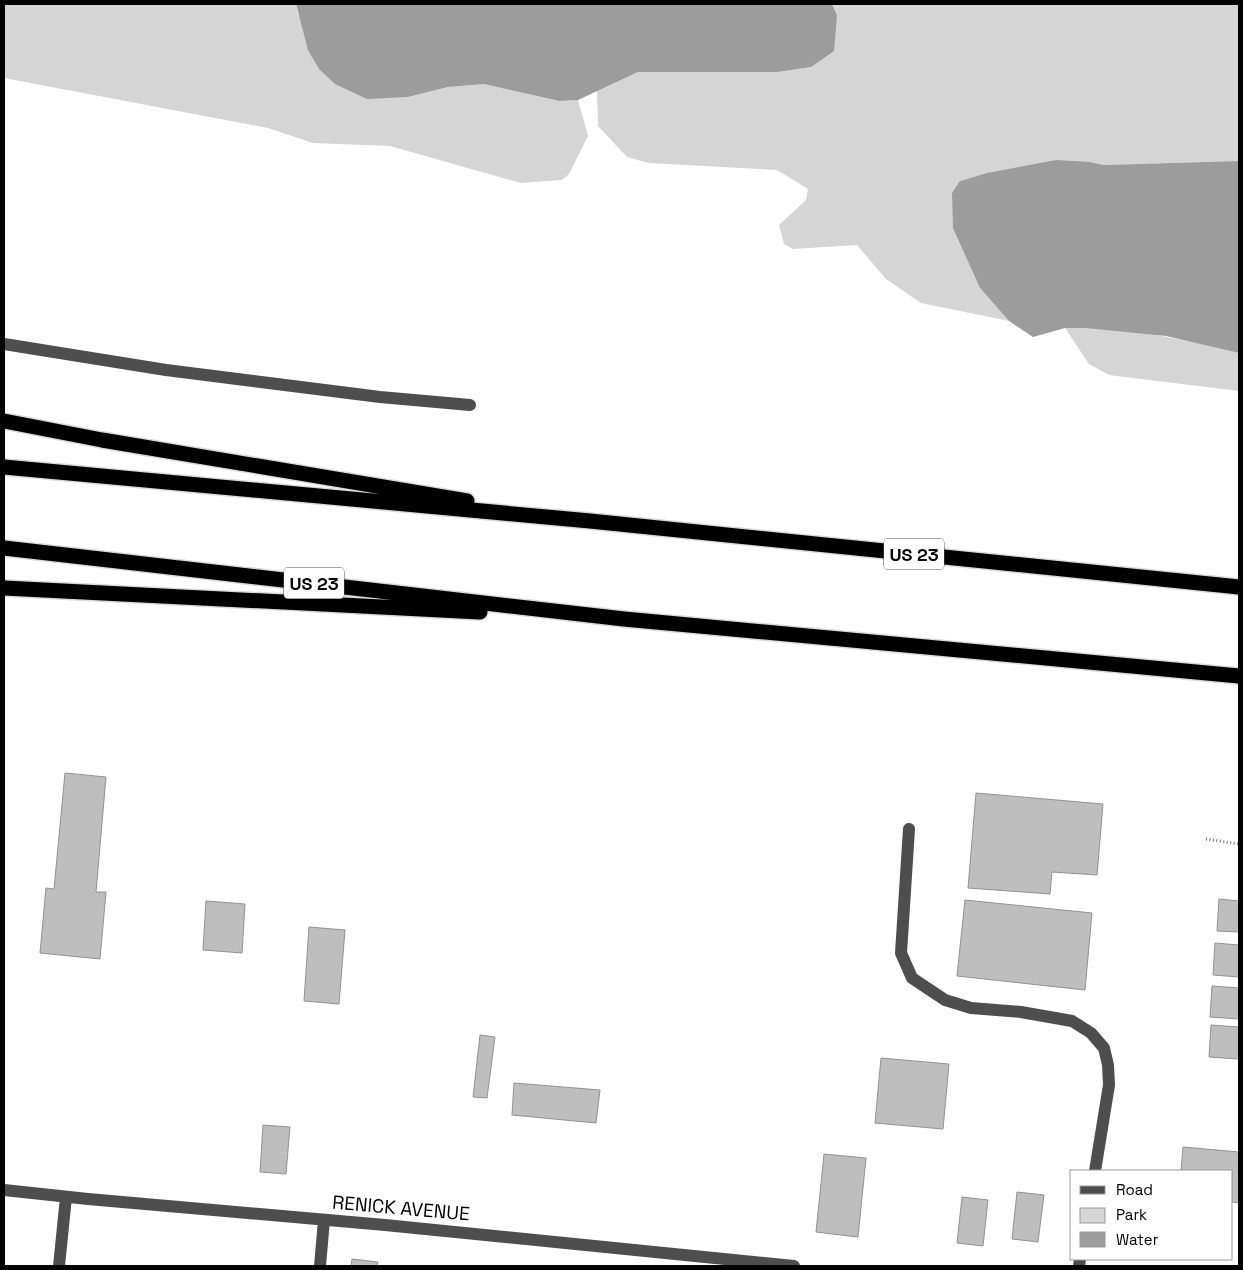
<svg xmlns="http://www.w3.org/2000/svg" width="1243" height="1270" font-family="'Space Grotesk',sans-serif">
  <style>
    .green { fill: #d5d5d5 }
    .water { fill: #9c9c9c }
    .building { fill: #bebebe; stroke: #929292 }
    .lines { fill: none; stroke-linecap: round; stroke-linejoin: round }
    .highway-casing { stroke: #dbdbdb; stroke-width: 18 }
    .path { stroke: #707070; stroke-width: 3; stroke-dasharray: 1 2.5; stroke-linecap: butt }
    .minor { stroke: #4e4e4e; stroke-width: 12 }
    .highway { stroke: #000; stroke-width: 15 }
    .labels { text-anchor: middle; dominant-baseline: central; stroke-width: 4; stroke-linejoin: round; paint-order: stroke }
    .shield { fill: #fff; stroke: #4c4c4c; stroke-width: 1 }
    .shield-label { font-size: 18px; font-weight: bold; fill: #000 }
    .street-label { font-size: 19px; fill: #000; stroke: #fff }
  </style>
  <rect width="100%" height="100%" fill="#fff"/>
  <path class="green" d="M4,4h292l2,11 110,82 40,-10 36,-3 74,17 20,-1 10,36 -19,38 -7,6 -41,3 -131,-37 -77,-3 -45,-15 -264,-50z
    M832,4h407v157l-135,4c-17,-3 -33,-2 -51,0 -32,2 -62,6 -93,16l20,107 29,33 -88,-18 -35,-24 -29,-34 -64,4 -9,-5 -5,-19 27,-25 2,-11 -31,-19 -128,-7 -22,-6 -29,-31 -1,-35 41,-19h140l33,-5 26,-52z
    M1065,328c59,-2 117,11 174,25v38l-130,-16 -20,-11z"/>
  <path class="water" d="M296,4h536l5,11 -3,36 -23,16 -33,5h-140l-60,28 -19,1 -75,-17 -36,3 -40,10 -41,2 -32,-15 -16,-15 -11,-19z
    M1056,160l33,2 15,3 135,-4v192l-73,-17 -80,-8h-21l-32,9 -24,-16 -29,-33 -27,-60 -1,-35 8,-12 27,-8z"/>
  <path class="building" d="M65,773l41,4 -10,115h10l-6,67 -60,-6 6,-65 8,1z
    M976,793l127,11 -6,71 -45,-3 -2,22 -82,-6z
    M1219,899l20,2v31l-22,-1z
    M965,900l127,13 -7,77 -128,-14z
    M206,901l39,3 -3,49 -39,-3z
    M309,927l36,3 -6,74 -35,-3z
    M1215,943l24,2v32l-26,-2z
    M1212,986l27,2v31l-29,-2z
    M1211,1025l28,2v32l-30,-2z
    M480,1035l15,2 -8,61 -14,-1z
    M881,1058l68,6 -6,65 -68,-6z
    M514,1083l86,7 -4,33 -84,-8z
    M263,1125l27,2 -4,47 -26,-2z
    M1183,1147l56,5v51l-7,-1v-31h-51z
    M824,1154l42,4 -8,79 -42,-5z
    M1017,1192l27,3 -6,47 -26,-3z
    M962,1197l26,3 -5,46 -26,-3z
    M352,1259l26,3 -1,4h-26z"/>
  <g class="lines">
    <g class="highway-casing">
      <path id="highway" d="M4,421l98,19 365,61
        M4,467l586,54 649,66
        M4,548l620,71 615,57
        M4,588l476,24"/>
    </g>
    <path class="path" d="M1206,839l33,5"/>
    <path class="minor" d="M4,344l162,26 214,27 90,8
      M909,829l-8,124 11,25 33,22 26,8 50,4 51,9 19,12 13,15 4,17 1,20 -14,86
      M4,1190l84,9 297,26 409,41
      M59,1266l7,-69
      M320,1266l4,-46
      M1079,1266l1,-7"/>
    <use href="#highway" class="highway"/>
  </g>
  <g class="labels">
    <g class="shield">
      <rect x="884" y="538.5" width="60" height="31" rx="4"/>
      <rect x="284" y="567.5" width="60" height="31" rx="4"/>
    </g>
    <g class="shield-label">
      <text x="914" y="554">US 23</text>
      <text x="314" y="583">US 23</text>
    </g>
    <g class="street-label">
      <text transform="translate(401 1208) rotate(5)">RENICK AVENUE</text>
    </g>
  </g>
  <rect width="1243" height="1270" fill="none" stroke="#000000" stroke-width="10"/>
  <rect x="1070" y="1170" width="162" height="90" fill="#ffffff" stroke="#999999"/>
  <rect x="1080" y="1186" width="25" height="8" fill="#4e4e4e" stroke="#999999"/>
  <text x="1116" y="1195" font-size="15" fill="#000000">Road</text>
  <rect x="1080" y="1208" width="25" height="15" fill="#d5d5d5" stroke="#999999"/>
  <text x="1116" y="1220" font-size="15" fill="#000000">Park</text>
  <rect x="1080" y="1232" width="25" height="15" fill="#9c9c9c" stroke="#999999"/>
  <text x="1116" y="1245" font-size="15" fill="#000000">Water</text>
</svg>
